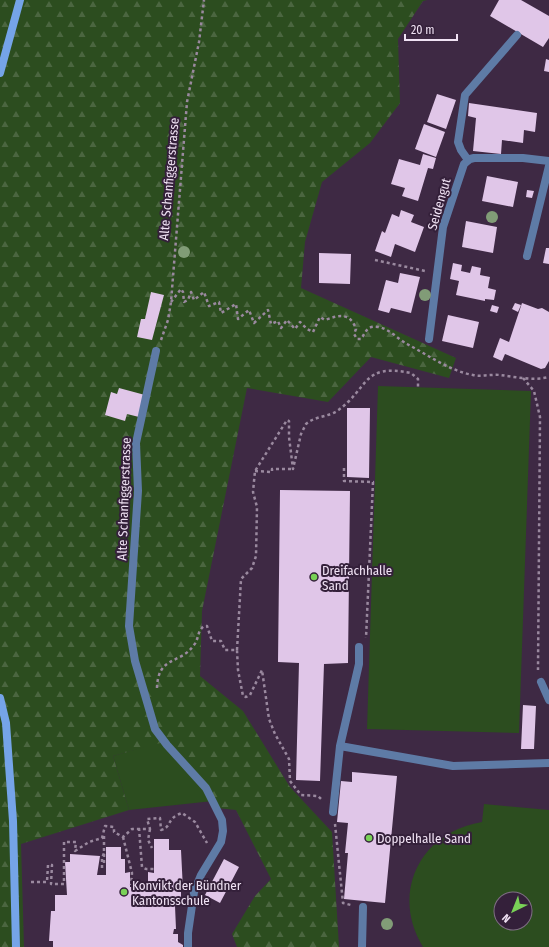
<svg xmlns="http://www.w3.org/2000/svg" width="549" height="947" font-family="'Fira Sans Condensed',sans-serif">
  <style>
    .green { fill: #2c4d1f; fill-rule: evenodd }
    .forest { fill: url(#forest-firs) }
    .building { fill: #e0c6e8 }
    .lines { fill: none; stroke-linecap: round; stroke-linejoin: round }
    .path { stroke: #9a899f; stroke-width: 2.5; stroke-dasharray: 3 3; stroke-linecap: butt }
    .service { stroke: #5e7ba6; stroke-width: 8 }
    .minor { stroke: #5e7ba6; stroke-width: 8 }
    .secondary { stroke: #75a4e8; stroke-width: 8 }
    .tree { fill: #819c77 }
    .poi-dot { fill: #79d157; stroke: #34203a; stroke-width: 1.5 }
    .labels { text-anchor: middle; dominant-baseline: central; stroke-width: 4; stroke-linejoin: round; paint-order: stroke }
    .street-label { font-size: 13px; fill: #f0e2f4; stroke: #34203a }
    .poi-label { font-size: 13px; fill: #f0e2f4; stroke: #34203a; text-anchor: start }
  </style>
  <defs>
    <pattern id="forest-firs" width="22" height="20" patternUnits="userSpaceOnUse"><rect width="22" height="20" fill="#2c4d1f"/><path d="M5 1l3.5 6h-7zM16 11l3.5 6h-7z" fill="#4b6640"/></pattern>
  </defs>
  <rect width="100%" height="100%" fill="#3e2944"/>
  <path class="green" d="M378,386l153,5 -12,342 -152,-4z
    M164,741l49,60 -84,9 -16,-54z
    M484,804l65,6v137h-126c-33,-54 -3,-115 59,-125zM501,899h24v24h-24z"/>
  <path class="forest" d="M0,0h427l-4,1 -25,38 2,64 -30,40 -48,39 -17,60 -4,46 155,70 -7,20 -78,-21 -43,45 -81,-14 -45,223 -2,65 43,35 47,76 42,45 7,115h-102l-5,-13 23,-38 16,-17 -35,-69 -19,-2 -53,-66 -51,14 16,54 -108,34 3,103h-24z"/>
  <path class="building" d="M499,0h22l28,16v22l-6,9 -53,-31z
    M546,59l3,1v12l-5,-1z
    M437,94l19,6 -10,29 -19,-7z
    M469,103l68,10 -2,19 -11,-2 -1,13 -21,-3 -1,14 -28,-3 3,-33 -8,-2z
    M424,124l21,8 -9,25 -21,-8z
    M423,154l13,4 -3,11 -5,-1 -10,33 -16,-5 3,-8 -14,-4 8,-25 21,6z
    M487,176l31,6 -5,25 -31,-6z
    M527,190l7,1 -2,7 -6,-1z
    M401,210l13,5 -3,7 13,5 -9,25 -20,-8 -4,13 -16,-6 7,-20 3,2 7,-19 7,3z
    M466,221l31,6 -4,26 -31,-6z
    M546,248h3v16l-6,-1z
    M319,253l32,1 -1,30 -31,-1z
    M453,263l9,2 -1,6 9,2 2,-7 9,2 -1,7 10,2 -2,11 8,2 -2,10 -9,-1v2l-29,-6 3,-14 -9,-2z
    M400,273l20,4 -9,36 -20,-5 -2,5 -11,-3 8,-30 12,3z
    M151,292l13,3 -12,45 -15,-3 4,-18h4z
    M515,303l6,2 -3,7 -6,-3z
    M522,303l16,6 4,-1 7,4v49l-4,7 -4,1 -36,-15 -3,7 -9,-4 7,-19 9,4z
    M492,305l7,2 -2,6 -7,-2z
    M448,315l31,7 -6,26 -31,-7z
    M119,388l26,7 -6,22 -12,-3 -2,7 -20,-6 6,-23 6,2z
    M347,408h23l-1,70 -22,-1z
    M280,490l70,1 -2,172 -24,1 -4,117 -24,-1 3,-117 -21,-1z
    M523,705l13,1 -2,43h-13z
    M352,772l45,4 -12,127 -41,-4 4,-46h-3l3,-30 -11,-1 4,-41 11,1z
    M154,839h15v11h12l2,40h-2v11h-3v5h-3l1,23h-2l-1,5h5v8l5,3v2h-130v-6h-4l2,-30h4v-16h12l-2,-33h5v-8l30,2 -3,19h9v-28h15v12h4v14l5,-1v15h18v-15l6,1z
    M224,859l15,8 -19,36 -15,-8z"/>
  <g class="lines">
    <path class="path" d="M375,260l50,11
      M171,302l10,-13 2,3 1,10 4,-2 3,-8 3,8 10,-8 5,14 10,-4 2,11 15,-9 2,15 11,-9 5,13 14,-13 3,14 7,-3 3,7 6,-8 8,9 5,-7 7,7 6,3 7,-15 5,3c14,-5 25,-8 31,9l-2,5 3,5h4c5,-7 6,-14 17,-12 10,1 20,12 29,17 21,11 43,27 66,31 9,2 18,-1 27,0 16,2 33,6 49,2
      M161,340l7,-20 3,-18 16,-200 12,-60 5,-42
      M523,378l11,13 6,26 -2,253
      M344,468v13l29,1 -7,156
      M255,471l17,1v-3h21
      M237,650l4,-71 11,-11 4,-12 1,-49 -4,-15 2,-21 32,-51 2,1v16l4,32 8,-35 5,-10c9,-8 22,-7 31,-13 33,-23 24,-48 74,-38l7,6v8
      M157,688c1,-33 23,-23 37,-43 5,-6 3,-14 10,-19h3l5,15h9l4,9h12l1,20 5,26 3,1 4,-2 12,-25 7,49 6,15 14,25 1,22 11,14 17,1 4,4
      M335,824l8,79 8,2
      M139,828l3,39 4,2h8
      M150,829l-2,11 4,8
      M104,836v29
      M123,837l9,36 -1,12
      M102,868v-10l2,-5
      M31,882h16l1,-17h4l-1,19h13v-42h12l-1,9 14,-9 13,-4 3,-12 9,1v5l9,5 9,-8h18l-3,-10 13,-1 1,12c8,-2 7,-7 12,-12 2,-2 6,-4 9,-5l13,9 12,21"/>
    <path class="service" d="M468,160l-7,-10 -3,-8 7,-47 52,-60
      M527,256l22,-90
      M156,351l-20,92 2,48 -9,135 6,35 20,68 12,16 39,43 16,32 1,11 -2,11 -20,33 -7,17 -6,41v14
      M541,682l8,18
      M340,746l19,-82v-17
      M333,812l7,-66 113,20 96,-3
      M362,947l1,-40"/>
    <path class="minor" d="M429,339l14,-112 21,-63 6,-5 4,-1h49l26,3"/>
    <path class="secondary" d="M0,73l20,-73
      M0,698l6,25 7,98 3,126"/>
  </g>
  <g class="tree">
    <circle cx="492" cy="217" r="6"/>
    <circle cx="184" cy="252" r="6"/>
    <circle cx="425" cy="295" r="6"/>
    <circle cx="387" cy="924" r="6"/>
  </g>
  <g class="poi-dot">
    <circle cx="314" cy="577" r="4"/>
    <circle cx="369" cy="838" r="4"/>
    <circle cx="124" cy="892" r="4"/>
  </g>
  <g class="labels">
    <g class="street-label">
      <text transform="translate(169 179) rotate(-85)">Alte Schanfiggerstrasse</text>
      <text transform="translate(439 204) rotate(-74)">Seidengut</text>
      <text transform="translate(124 499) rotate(-88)">Alte Schanfiggerstrasse</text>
    </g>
    <g class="poi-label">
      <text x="322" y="570">Dreifachhalle<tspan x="322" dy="15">Sand</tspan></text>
      <text x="377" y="838">Doppelhalle Sand</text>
      <text x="132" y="885">Konvikt der Bündner<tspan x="132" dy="15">Kantonsschule</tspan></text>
    </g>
  </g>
  <g transform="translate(513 911) rotate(223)"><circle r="19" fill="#34203a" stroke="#7f6e84"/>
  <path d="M0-3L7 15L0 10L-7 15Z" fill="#79d157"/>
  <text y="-6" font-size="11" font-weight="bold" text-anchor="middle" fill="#f0e2f4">N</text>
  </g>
  <path d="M405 34v6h52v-6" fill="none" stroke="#f0e2f4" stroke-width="2"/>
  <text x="411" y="34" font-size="12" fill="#f0e2f4" stroke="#34203a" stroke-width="3" paint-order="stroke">20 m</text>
</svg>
